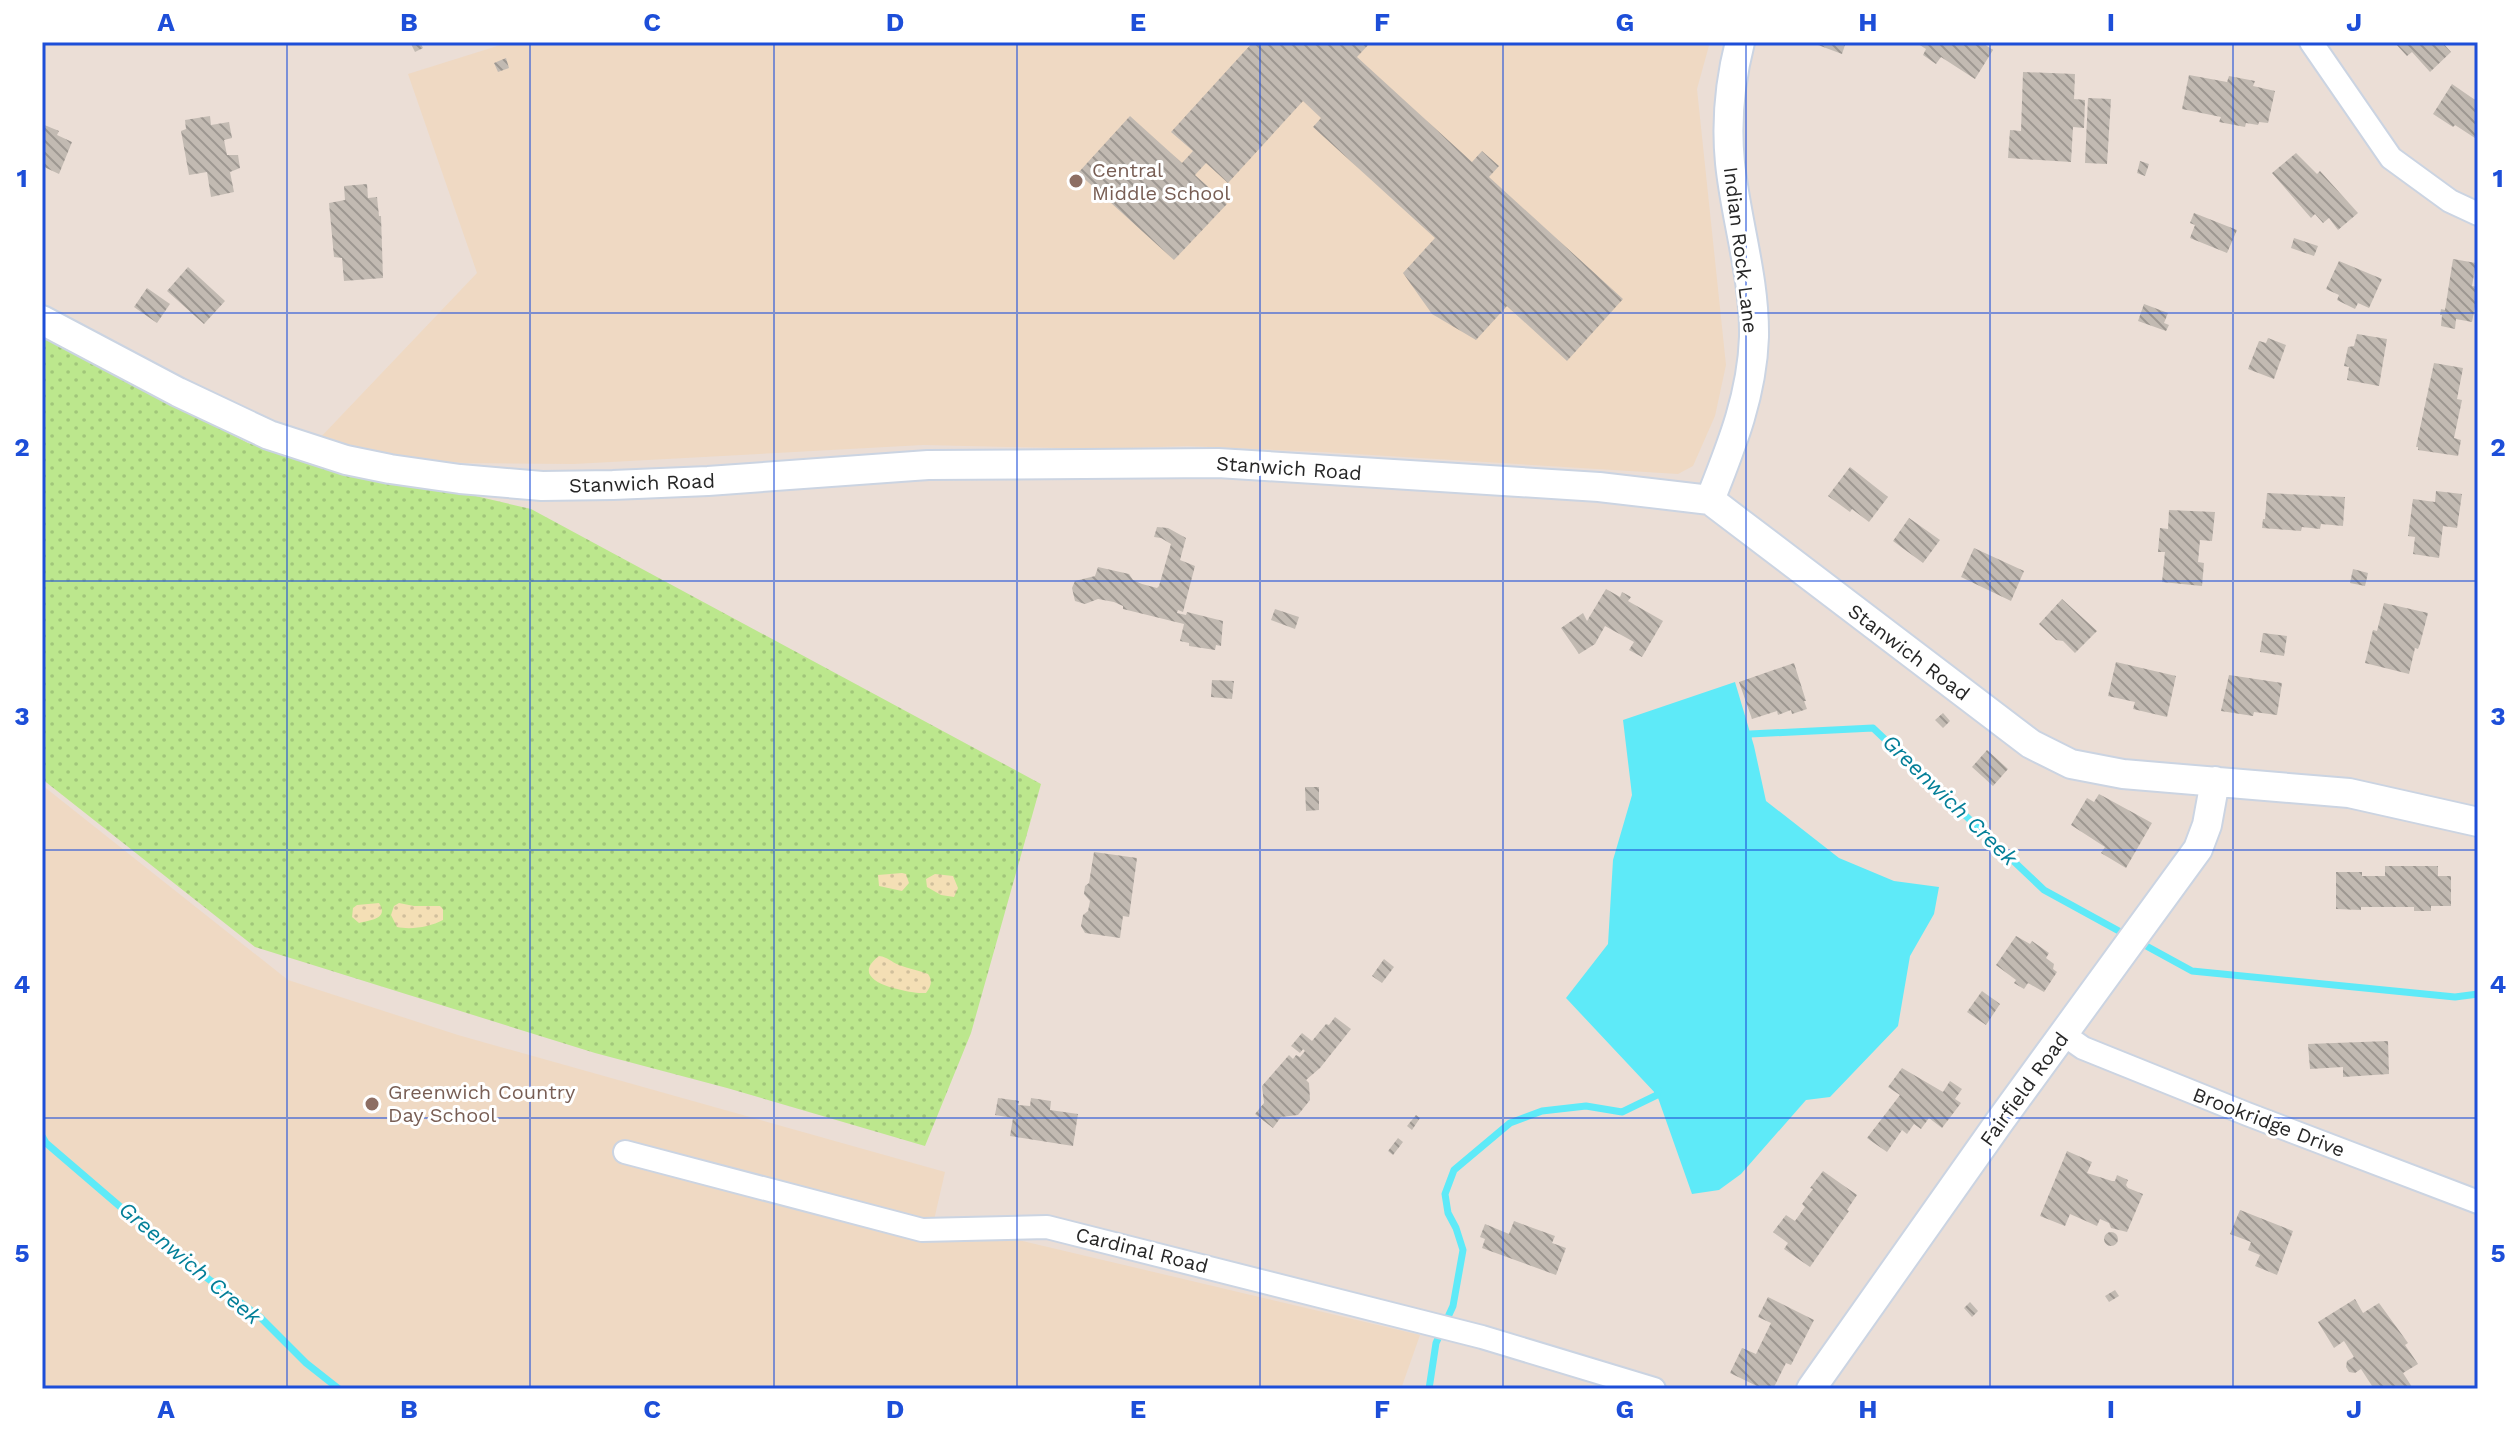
<svg xmlns="http://www.w3.org/2000/svg" width="2520" height="1431" font-family="'Work Sans',sans-serif">
  <style>
    .education { fill: #efd9c3 }
    .grass { fill: url(#grass-dots) }
    .sand { fill: url(#sand-dots) }
    .water { fill: #5eeaf8 }
    .lines { fill: none; stroke-linecap: round; stroke-linejoin: round }
    .stream { stroke: #5eeaf8; stroke-width: 7 }
    .building { fill: url(#building-back-hatch) }
    .minor-casing { stroke: #cbd4e2; stroke-width: 26 }
    .tertiary-casing { stroke: #cbd4e2; stroke-width: 32 }
    .minor { stroke: #fff; stroke-width: 22 }
    .tertiary { stroke: #fff; stroke-width: 28 }
    .grid { fill: none; stroke: #1d4ed8; stroke-width: 2; stroke-opacity: 0.55 }
    .education-dot { fill: #8d6e63; stroke: #fff; stroke-width: 3 }
    .labels { text-anchor: middle; dominant-baseline: central; stroke-width: 6; stroke-linejoin: round; paint-order: stroke }
    .education-label { font-size: 20px; fill: #785e54; stroke: #fff; text-anchor: start }
    .street-label { font-size: 20px; fill: #262626; stroke: #fff }
    .water-label { font-size: 22px; font-style: italic; fill: #037f98; stroke: #fff }
    .neatline { fill: none; stroke: #1d4ed8; stroke-width: 3 }
    .grid-label { font-size: 26px; text-anchor: middle; font-weight: bold; fill: #1d4ed8 }
  </style>
  <defs>
    <pattern id="grass-dots" width="8" height="8" patternUnits="userSpaceOnUse" patternTransform="scale(2)"><rect width="8" height="8" fill="#bce78d"/><path d="M2 2h.1M6 6h.1" fill="none" stroke="#a1c67a" stroke-width="1.8" stroke-linecap="round"/></pattern>
    <pattern id="sand-dots" width="8" height="8" patternUnits="userSpaceOnUse" patternTransform="scale(2)"><rect width="8" height="8" fill="#f4dfb5"/><path d="M2 2h.1M6 6h.1" fill="none" stroke="#d1bf9c" stroke-width="1.8" stroke-linecap="round"/></pattern>
    <pattern id="building-back-hatch" width="6" height="6" patternUnits="userSpaceOnUse" patternTransform="scale(2)"><rect width="6" height="6" fill="#c2bab2"/><path d="M-1 5l2 2M0 0l6 6M5-1l2 2" fill="none" stroke="#9d9791"/></pattern>
  </defs>
  <rect width="100%" height="100%" fill="#ebded6"/>
  <path class="education" d="M510,42h1200l-13,47 29,276 -11,51 -22,50 -15,8 -355,-22 -136,-6 -86,3 -178,-4 -349,19 -109,-1 -69,-5 -78,-18 159,-167 -69,-199z
    M42,785l246,195 170,55 487,137 -11,48 486,115 -19,54h-1359z"/>
  <path class="grass" d="M42,335l206,108 283,66 510,275 -70,249 -46,113 -198,-58 -132,-35 -340,-106 -213,-168z"/>
  <path class="sand" d="M902,873l4,1 3,9 -7,8 -23,-5 -1,-11z
    M935,874l18,2 5,12 -4,9 -13,-2 -14,-8 -1,-8z
    M379,903c10,16 -8,17 -20,20l-7,-6 1,-9 4,-3z
    M399,903l15,3h26l3,3v11c-13,7 -32,10 -46,7l-6,-12 3,-9z
    M879,956c9,1 12,6 20,9 10,4 19,5 29,9 5,7 3,12 -2,19h-7c-17,-2 -73,-12 -40,-37z"/>
  <path class="water" d="M1735,682l19,64 12,55 73,57 55,23 45,6 -5,27 -24,42 -12,70 -68,71 -24,3 -65,74 -22,16 -27,4 -35,-99 -91,-97 42,-54 5,-84 19,-65 -9,-75z"/>
  <g class="lines">
    <path class="stream" d="M1745,742l5,-8 123,-6 171,162 84,46
      M2139,942l53,29 263,26 23,-3
      M42,1136l4,7 134,115 80,59 46,46 33,26
      M1429,1389l7,-46 17,-37 10,-56 -7,-22 -8,-15 -3,-19 9,-24 56,-47 32,-12 44,-5 36,6 35,-17 1,-5"/>
  </g>
  <path class="building" d="M415,42h5l3,6 -8,4 -4,-8z
    M1253,42h118l-14,15 115,105 10,-11 17,15 -10,11 134,122 -56,62 -60,-55 -31,34 -44,-26 -29,-41 32,-35 -122,-111 8,-9 -18,-17 -75,82 -22,-20 -11,12 32,29 -53,56 -96,-87 52,-57 52,47 11,-12 -22,-19z
    M1810,42h36l-4,12z
    M1915,42h66l12,8 -18,29 -34,-22 -5,7 -13,-9 3,-6z
    M2394,42h48l9,10 -21,20 -18,-20 -5,4z
    M506,58l3,10 -11,4 -4,-9z
    M2023,72l52,2 -1,25 11,1 -1,28 -11,-1 -2,35 -63,-4 2,-28 11,1z
    M2189,75l38,7 2,-6 26,5 -2,5 22,5 -7,32 -9,-1 -1,3 -12,-2 -1,4 -26,-5 2,-5 -39,-8z
    M2452,84l26,18v38l-23,-15 -2,2 -20,-13z
    M2088,98l23,1 -4,65 -22,-1z
    M210,116l1,9 18,-3 3,16 -8,2 3,15h11l2,13 -10,4 4,20 -23,5 -4,-25 -18,3 -8,-44 5,-2 -1,-9z
    M42,124l17,7 -2,4 15,7 -13,32 -17,-8z
    M2296,153l21,21 3,-3 38,42 -20,17 -9,-12 -6,5 -8,-9 -4,4 -39,-45z
    M2140,161l9,3 -4,12 -8,-3z
    M367,184l1,14 9,-1 2,19h2l2,62 -39,3 -2,-23 -8,-1 -5,-54 16,-3 -1,-14z
    M2194,213l43,17 -10,23 -37,-15 5,-13 -5,-2z
    M2294,238l24,8 -4,10 -23,-8z
    M2453,259l23,4 -4,23 6,1v15l-2,-1 -4,21 -16,-3 -1,10 -14,-3 1,-11h-2l1,-6 4,1z
    M2339,261l43,18 -13,29 -11,-5 -3,6 -18,-9 2,-5 -13,-6z
    M188,267l37,34 -21,23 -37,-33z
    M147,288l23,16 -13,19 -23,-16z
    M2144,304l24,9 -4,10 5,2 -3,6 -28,-10z
    M2357,334l30,5 -8,47 -32,-6 2,-13 -5,-1 4,-19 6,-1z
    M2268,338l18,7 -12,34 -26,-10 11,-28 7,2z
    M2434,363l29,5 -6,31 5,1 -8,38 7,2 -3,16 -40,-6v-3h-2z
    M1850,467l38,30 -19,25 -17,-13 -2,3 -22,-16z
    M2436,491l26,3 -5,34 -14,-2 -4,32 -26,-4 2,-17 -7,-1 5,-37 22,3z
    M2267,493l78,4 -2,29 -22,-2 -1,5 -18,-2 -1,4 -39,-3 1,-9h2z
    M2169,510l46,2 -3,29 -12,-1 -2,22 6,1 -2,23 -40,-4 3,-30h-7l2,-24 8,1z
    M1909,518l31,22 -17,23 -30,-22z
    M1157,527l11,1 18,10 -6,22 15,6 -12,46 -5,-2 -1,3 9,2 1,-3 36,9 -2,25 -5,-1 -1,5 -26,-4v-3l-9,-2 4,-17 -61,-15v-3l-9,-4 -16,-3 -13,5 -10,-3 -3,-13 3,-7 20,-5 3,-9 31,7 4,6 9,4 15,4 2,-2 12,-42 -10,-6 -7,-1z
    M1974,548l50,23 -13,30 -50,-24z
    M2353,569l15,4 -3,13 -15,-3z
    M1606,589l14,8 2,-5 9,5 -3,4 35,20 -21,36 -13,-7 5,-8 -29,-16 -10,18 -16,10 -18,-26 22,-15 4,8z
    M2062,599l35,32 -22,22 -12,-12 -7,-1 -17,-16z
    M2384,603l44,10 -8,31 -2,5 -3,-1 -6,26 -44,-11 8,-33 4,1z
    M1275,609l24,8 -4,12 -24,-9z
    M2263,633l24,3 -3,20 -24,-4z
    M2116,662l60,14 -9,41 -34,-8 2,-7 -27,-6z
    M1794,663l12,38h-2l3,8 -15,5 -1,-4 -13,5 -1,-4 -25,8 -13,-37z
    M2229,675l53,8 -5,32 -23,-3 -1,4 -32,-5z
    M1212,680l22,1 -2,18 -21,-2z
    M1943,713l7,8 -7,7 -8,-8z
    M1987,750l21,19 -15,17 -21,-19z
    M1305,787h14v23l-13,1z
    M2099,794l53,29 -26,45 -25,-15 4,-6 -34,-22 16,-27 7,4z
    M1094,852l43,6 -8,59 -6,-1 -3,22 -35,-5 -4,-7 2,-11 5,-4 2,-10 -6,-7 1,-8 4,-3z
    M2385,866h53v10h13v30h-20v5h-17v-4h-53v3l-25,-1v-37h26v4h23z
    M2016,936l14,8 2,-3 17,12 -3,5 8,6 -1,5 4,3 -13,20 -16,-9 -4,6 -10,-6 2,-3 -20,-15z
    M1384,959l10,8 -12,16 -10,-7z
    M1982,991l18,13 -14,21 -19,-13z
    M1335,1017l16,12 -31,39 -14,12 3,3 1,17 -12,15 -17,2 -8,11 -18,-14 9,-11 -2,-17 27,-31 4,4 3,-4 4,2 5,-6 -2,-2 -3,4 -9,-7 11,-13 10,8 14,-17 3,1z
    M2388,1041l1,33 -46,3v-10l-33,2 -2,-25z
    M1902,1068l41,24 7,-11 12,8 -7,10 6,4 -19,25 -13,-10 -8,11 -7,-5 -7,10 -5,-4 -15,22 -20,-14 33,-43 -12,-8z
    M998,1098l21,3 -1,4 12,1 1,-8 20,3 -1,9 28,4 -5,32 -63,-10 3,-18 -18,-3z
    M1416,1115l4,3 -8,12 -5,-4z
    M1398,1138l5,4 -10,13 -5,-4z
    M2067,1151l25,11 -5,11 25,8h3l2,-6 11,5 -2,5 2,3 15,6 -16,38 -16,-4 -2,-5 -9,-4 -3,7 -27,-12 -5,12 -25,-10z
    M1823,1171l34,24 -10,15 2,1 -39,56 -26,-18 4,-6 -15,-11 13,-17 9,6 10,-14 -3,-3 11,-15 -3,-1z
    M2240,1210l53,21 -16,44 -22,-9 5,-11 -12,-5 3,-8 -21,-8z
    M1514,1221l41,15 -3,7 14,5 -10,27 -74,-27 3,-9 -5,-2 5,-13 24,10z
    M2104 1239a7 7 0 1 1 14 0a7 7 0 1 1-14 0Z
    M2115,1290l4,6 -10,6 -4,-6z
    M1768,1297l46,23 -23,45 -5,-2 -13,26h-10l-33,-16 12,-25 14,6 15,-31 -13,-6z
    M2355,1299l8,14 16,-10 29,40 -3,2 13,19 -15,9 9,14 -3,2h-35l-13,-20 -6,4 -6,-1 -3,-5 1,-6 7,-4 -10,-16 -10,7 -16,-26z
    M1970,1302l8,9 -6,6 -8,-9z"/>
  <g class="lines">
    <g class="minor-casing">
      <path id="minor" d="M2311,42l80,116 59,43 28,13
        M2063,1034l20,14 164,66 231,88
        M625,1152l297,78 125,-3 435,110 172,52"/>
    </g>
    <g class="tertiary-casing">
      <path id="tertiary" d="M42,320l136,72 91,43 77,25 44,9 70,10 82,7 71,-1 95,-4 220,-16 290,-2 381,24 111,13 321,244 40,20 52,10 226,19 129,29
        M1710,500c21,-53 42,-104 44,-163 1,-59 -18,-116 -24,-174 -4,-41 0,-82 10,-121
        M1811,1389l189,-268 198,-272 9,-24 8,-44"/>
    </g>
    <use href="#minor" class="minor"/>
    <use href="#tertiary" class="tertiary"/>
  </g>
  <path class="grid" d="M287,42v1347M530,42v1347M774,42v1347M1017,42v1347M1260,42v1347M1503,42v1347M1746,42v1347M1990,42v1347M2233,42v1347M42,313h2436M42,581h2436M42,850h2436M42,1118h2436"/>
  <g class="education-dot">
    <circle cx="1076" cy="181" r="8"/>
    <circle cx="372" cy="1104" r="8"/>
  </g>
  <g class="labels">
    <g class="education-label">
      <text x="1092" y="170">Central<tspan x="1092" dy="23">Middle School</tspan></text>
      <text x="388" y="1092">Greenwich Country<tspan x="388" dy="23">Day School</tspan></text>
    </g>
    <g class="street-label">
      <text transform="translate(1741 250) rotate(83)">Indian Rock Lane</text>
      <text transform="translate(1289 468) rotate(4)">Stanwich Road</text>
      <text transform="translate(642 483) rotate(-2)">Stanwich Road</text>
      <text transform="translate(1909 652) rotate(37)">Stanwich Road</text>
      <text transform="translate(2024 1089) rotate(-54)">Fairfield Road</text>
      <text transform="translate(2269 1122) rotate(21)">Brookridge Drive</text>
      <text transform="translate(1142 1250) rotate(14)">Cardinal Road</text>
    </g>
    <g class="water-label">
      <text transform="translate(1950 800) rotate(44)">Greenwich Creek</text>
      <text transform="translate(190 1263) rotate(40)">Greenwich Creek</text>
    </g>
  </g>
  <rect width="2520" height="1431" fill="none" stroke="#ffffff" stroke-width="88"/>
  <rect x="44" y="44" width="2432" height="1343" class="neatline"/>
  <g class="grid-label">
    <text x="166" y="31">A</text>
    <text x="409" y="31">B</text>
    <text x="652" y="31">C</text>
    <text x="895" y="31">D</text>
    <text x="1138" y="31">E</text>
    <text x="1382" y="31">F</text>
    <text x="1625" y="31">G</text>
    <text x="1868" y="31">H</text>
    <text x="2111" y="31">I</text>
    <text x="2354" y="31">J</text>
    <text x="22" y="187">1</text>
    <text x="2498" y="187">1</text>
    <text x="22" y="456">2</text>
    <text x="2498" y="456">2</text>
    <text x="22" y="725">3</text>
    <text x="2498" y="725">3</text>
    <text x="22" y="993">4</text>
    <text x="2498" y="993">4</text>
    <text x="22" y="1262">5</text>
    <text x="2498" y="1262">5</text>
    <text x="166" y="1418">A</text>
    <text x="409" y="1418">B</text>
    <text x="652" y="1418">C</text>
    <text x="895" y="1418">D</text>
    <text x="1138" y="1418">E</text>
    <text x="1382" y="1418">F</text>
    <text x="1625" y="1418">G</text>
    <text x="1868" y="1418">H</text>
    <text x="2111" y="1418">I</text>
    <text x="2354" y="1418">J</text>
  </g>
</svg>
